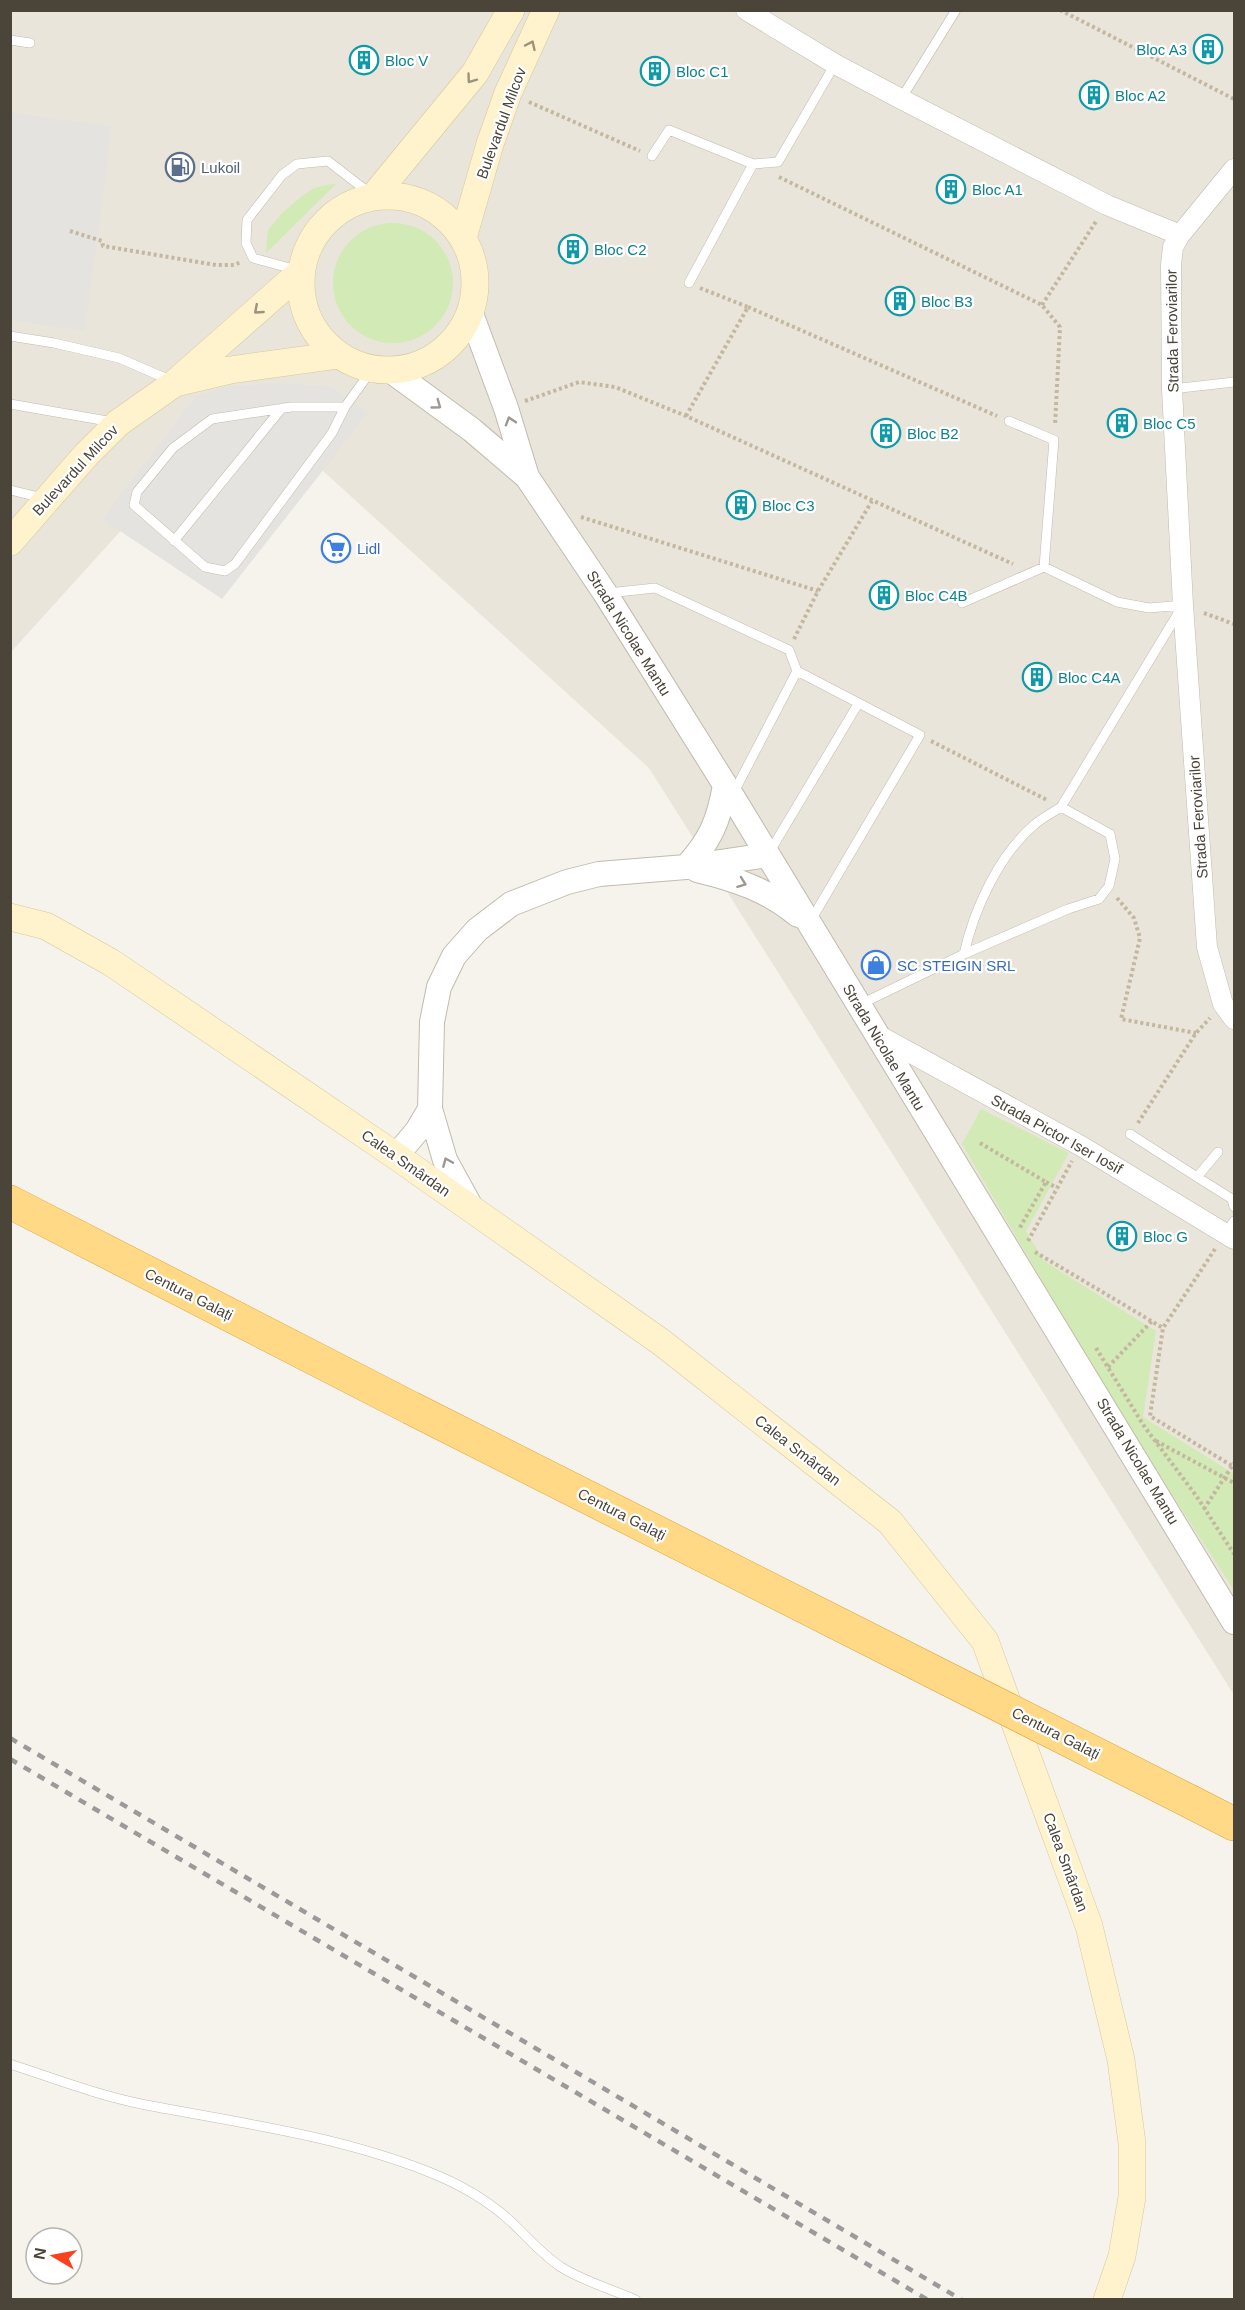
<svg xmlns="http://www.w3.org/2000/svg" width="1245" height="2310" font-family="Helvetica,sans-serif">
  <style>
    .residential { fill: #eae5da }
    .green { fill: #d2eab5 }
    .parking { fill: #e5e3e0 }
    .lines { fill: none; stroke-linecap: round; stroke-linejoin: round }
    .service-casing { stroke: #c2bbae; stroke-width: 10 }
    .minor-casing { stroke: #c2bbae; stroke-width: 21 }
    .tertiary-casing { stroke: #c2bbae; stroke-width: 26 }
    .secondary-casing { stroke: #d6c79b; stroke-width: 28 }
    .trunk-casing { stroke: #e0a43c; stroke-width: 34 }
    .path { stroke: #c4b79f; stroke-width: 4; stroke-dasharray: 3 3; stroke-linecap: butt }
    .service { stroke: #fff; stroke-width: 9 }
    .minor { stroke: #fff; stroke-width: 20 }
    .tertiary { stroke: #fff; stroke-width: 24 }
    .secondary { stroke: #fff3cd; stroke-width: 27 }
    .trunk { stroke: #ffd985; stroke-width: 33 }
    .rail { stroke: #9a9a9a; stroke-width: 4.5; stroke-dasharray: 8 8; stroke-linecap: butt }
    .trunk-bridge-casing { stroke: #e0a43c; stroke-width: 34; stroke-linecap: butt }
    .trunk-bridge { stroke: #ffd985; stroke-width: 33 }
    .oneway { stroke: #9c937c }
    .oneway2 { stroke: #9c9892 }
    .labels { text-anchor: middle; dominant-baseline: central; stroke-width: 4.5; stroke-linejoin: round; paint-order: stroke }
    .culture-label { font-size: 15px; fill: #0d838f; stroke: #fff; text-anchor: start }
    .street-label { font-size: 15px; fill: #4b4439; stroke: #fff }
    .service-label { font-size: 15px; fill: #4e5e75; stroke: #fff; text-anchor: start }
    .shop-label { font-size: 15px; fill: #366cbe; stroke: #fff; text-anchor: start }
  </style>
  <rect width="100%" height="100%" fill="#f6f3ec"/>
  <path class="residential" d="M11,11h1223v1684l-585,-927 -407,-371 -231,255z"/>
  <path class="green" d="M332,184h4l-70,69 2,-23 15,-18 19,-16 12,-8z
    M333 283a60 60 0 1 1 120 0a60 60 0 1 1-120 0Z
    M981,1109l88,44 -43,78 18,30 112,70 -13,86 91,57v116l-108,-166 -164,-280z"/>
  <path class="parking" d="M11,113l101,13 -27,205 -74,-11z
    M282,383l50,4 36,26 -146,186 -120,-80 93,-122 32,-11z"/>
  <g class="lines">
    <g class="service-casing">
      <path id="service" d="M10,40l20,3
        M901,99l55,-89
        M652,156l17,-26 84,34
        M297,270l-44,-12 -7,-15 1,-23 35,-45 15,-11 31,-3 44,34
        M689,283l64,-119 25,-2 57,-98
        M10,336l44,7 65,15 53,23
        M1172,389l62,-7
        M10,404l103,18
        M345,407h-54l-79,12 -39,29 -36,44 -3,13 71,62 20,4 10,-7 97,-131 13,-26 28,-39
        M1009,421l45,19 -10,127
        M10,490l33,8
        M174,541l108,-133
        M608,593l47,-5 134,62 8,21 123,64 -110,187
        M962,603l82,-36 73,35 32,6 34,-3
        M733,794l64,-123
        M769,853l89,-149
        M964,954c10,-45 35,-99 70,-129 8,-7 18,-12 27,-18l119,-197
        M861,1004l103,-50 104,-45 31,-10 10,-13 6,-27 -5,-25 -49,-27
        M1130,1134l67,43
        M1218,1152l-21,25 35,22 2,8
        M1226,1233l8,-12
        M10,2064c45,15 90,32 136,41 95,18 192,31 283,67 28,11 55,26 78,46 18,16 33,35 54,49 22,14 50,22 75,33"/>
    </g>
    <g class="minor-casing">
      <path id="minor" d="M746,10l89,54 66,35 206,106 73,30 -7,12 -2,18 1,124 11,216 24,342 16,57 11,15
        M1180,235l54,-66
        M876,1034l205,112 153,93"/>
    </g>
    <g class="tertiary-casing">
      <path id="tertiary" d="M470,311l36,97 21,69 78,116 127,203 502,826
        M390,370l82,60 55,47
        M686,867c24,-26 33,-46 39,-82
        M697,870c38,9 71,20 101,45
        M396,1156l21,-25 13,-22
        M472,1209l-27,-49 -15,-51 2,-87 7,-35 15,-31 23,-26 34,-26 56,-22 32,-8 87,-7 82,-12"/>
    </g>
    <g class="secondary-casing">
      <path id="secondary" d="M374,196l101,-123 36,-63
        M301 283a87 87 0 1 1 174 0a87 87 0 1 1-174 0Z
        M463,238l27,-94 18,-51 38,-83
        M179,382l51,-12 109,-15
        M10,542l76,-87 32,-32 57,-40 127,-112
        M10,917l36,9 66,37 284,193 265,186 229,180 95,119 104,285 32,134 11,83v54l-10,59 -15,44"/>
    </g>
    <g class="trunk-casing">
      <path id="trunk" d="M10,1202l401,206
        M1191,1802l43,22"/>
    </g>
    <path class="path" d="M1060,10l174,89
      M529,102l111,49
      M779,177l263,128 18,22 -5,98
      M70,231l32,10 1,5 113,19h18l7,-3
      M1042,305l55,-85
      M748,307l249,109
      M525,401l54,-19 36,5 71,29 327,148
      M686,416l62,-109 -48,-19
      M581,517l237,74
      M1204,613l30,11
      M794,639l24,-48 54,-90
      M931,741l116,59
      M1117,898l17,20 6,20 -19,81 75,14
      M1138,1123l58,-90 14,-15
      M980,1143l66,39 -27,47
      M1046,1182l11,6
      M1028,1241l44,-80
      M1215,1249l-52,79 -13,88 84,51
      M1035,1252l128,76
      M1096,1348l48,78 53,71 37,57
      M1108,1367l44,-46
      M1156,1441l78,42
      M1204,1509l30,-46"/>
    <use href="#service" class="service"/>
    <use href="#minor" class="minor"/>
    <use href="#tertiary" class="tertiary"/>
    <use href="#secondary" class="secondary"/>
    <use href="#trunk" class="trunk"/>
    <path class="rail" d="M10,1738l952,562
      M10,1759l918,541"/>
    <g class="trunk-bridge-casing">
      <path id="trunk-bridge" d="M411,1408l780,394"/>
    </g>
    <use href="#trunk-bridge" class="trunk-bridge"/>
  </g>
  <defs><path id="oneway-chevron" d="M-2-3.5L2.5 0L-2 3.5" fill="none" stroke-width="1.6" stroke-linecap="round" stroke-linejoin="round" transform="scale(1.5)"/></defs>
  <g class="oneway">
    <use href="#oneway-chevron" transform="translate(531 45) rotate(-65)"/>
    <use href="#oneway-chevron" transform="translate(471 79) rotate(126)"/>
    <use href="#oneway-chevron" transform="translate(258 310) rotate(139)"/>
  </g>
  <g class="oneway2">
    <use href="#oneway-chevron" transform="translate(437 405) rotate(36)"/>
    <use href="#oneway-chevron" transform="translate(510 421) rotate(-107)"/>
    <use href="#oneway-chevron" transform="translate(742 883) rotate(20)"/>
    <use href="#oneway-chevron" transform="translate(447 1162) rotate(-113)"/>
  </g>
  <defs>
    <g id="building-ring" transform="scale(1.5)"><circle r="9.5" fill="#fff" stroke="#0f9aa8" stroke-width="1.5"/><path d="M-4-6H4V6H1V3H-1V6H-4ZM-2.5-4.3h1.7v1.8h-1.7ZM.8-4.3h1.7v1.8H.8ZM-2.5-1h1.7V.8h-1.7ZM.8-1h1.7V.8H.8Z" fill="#0f9aa8"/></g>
    <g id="fuel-ring" transform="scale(1.5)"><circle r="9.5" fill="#fff" stroke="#5c6f8a" stroke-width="1.5"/><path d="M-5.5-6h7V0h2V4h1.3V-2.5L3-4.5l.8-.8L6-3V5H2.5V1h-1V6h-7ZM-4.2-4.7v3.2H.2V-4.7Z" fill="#5c6f8a"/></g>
    <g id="supermarket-ring" transform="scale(1.5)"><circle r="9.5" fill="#fff" stroke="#3f7fe0" stroke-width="1.5"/><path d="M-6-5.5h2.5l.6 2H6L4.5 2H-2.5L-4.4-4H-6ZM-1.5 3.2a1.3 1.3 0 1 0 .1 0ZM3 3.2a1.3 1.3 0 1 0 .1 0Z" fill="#3f7fe0"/></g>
    <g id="shop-ring" transform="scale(1.5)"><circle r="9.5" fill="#fff" stroke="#3f7fe0" stroke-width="1.5"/><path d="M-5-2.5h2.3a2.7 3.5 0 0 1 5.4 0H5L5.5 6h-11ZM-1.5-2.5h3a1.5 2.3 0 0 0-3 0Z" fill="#3f7fe0"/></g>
  </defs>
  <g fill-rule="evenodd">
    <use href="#building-ring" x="1208" y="49"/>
    <use href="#building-ring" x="364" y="60"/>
    <use href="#building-ring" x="655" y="71"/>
    <use href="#building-ring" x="1094" y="95"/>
    <use href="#fuel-ring" x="180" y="167"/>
    <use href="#building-ring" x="951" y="189"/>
    <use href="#building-ring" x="573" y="249"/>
    <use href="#building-ring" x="900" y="301"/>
    <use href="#building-ring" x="1122" y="423"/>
    <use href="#building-ring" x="886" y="433"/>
    <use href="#building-ring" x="741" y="505"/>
    <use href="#supermarket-ring" x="336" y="548"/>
    <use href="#building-ring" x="884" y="595"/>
    <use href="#building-ring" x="1037" y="677"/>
    <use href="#shop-ring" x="876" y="965"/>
    <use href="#building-ring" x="1122" y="1236"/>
  </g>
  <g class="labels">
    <g class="culture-label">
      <text x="1187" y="49" text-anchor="end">Bloc A3</text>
      <text x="385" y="60">Bloc V</text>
      <text x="676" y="71">Bloc C1</text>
      <text x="1115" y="95">Bloc A2</text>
      <text x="972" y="189">Bloc A1</text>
      <text x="594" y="249">Bloc C2</text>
      <text x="921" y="301">Bloc B3</text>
      <text x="1143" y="423">Bloc C5</text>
      <text x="907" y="433">Bloc B2</text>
      <text x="762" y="505">Bloc C3</text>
      <text x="905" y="595">Bloc C4B</text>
      <text x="1058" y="677">Bloc C4A</text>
      <text x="1143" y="1236">Bloc G</text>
    </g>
    <g class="street-label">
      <text transform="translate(501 123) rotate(-70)">Bulevardul Milcov</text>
      <text transform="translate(1172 331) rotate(-91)">Strada Feroviarilor</text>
      <text transform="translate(75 470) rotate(-47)">Bulevardul Milcov</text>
      <text transform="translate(629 633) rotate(58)">Strada Nicolae Mantu</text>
      <text transform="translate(1198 817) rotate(-94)">Strada Feroviarilor</text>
      <text transform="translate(884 1047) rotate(59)">Strada Nicolae Mantu</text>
      <text transform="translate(1057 1134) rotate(29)">Strada Pictor Iser Iosif</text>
      <text transform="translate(406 1163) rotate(35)">Calea Smârdan</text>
      <text transform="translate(189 1294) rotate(27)">Centura Galați</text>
      <text transform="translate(798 1450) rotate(38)">Calea Smârdan</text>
      <text transform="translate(1138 1461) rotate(59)">Strada Nicolae Mantu</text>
      <text transform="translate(622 1514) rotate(27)">Centura Galați</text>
      <text transform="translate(1056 1733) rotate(27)">Centura Galați</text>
      <text transform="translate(1066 1862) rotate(70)">Calea Smârdan</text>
    </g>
    <g class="service-label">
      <text x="201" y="167">Lukoil</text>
    </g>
    <g class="shop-label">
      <text x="357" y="548">Lidl</text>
      <text x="897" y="965">SC STEIGIN SRL</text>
    </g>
  </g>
  <rect width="1245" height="2310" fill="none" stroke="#4b4439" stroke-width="24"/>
  <g transform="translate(54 2256) rotate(280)"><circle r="28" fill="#ffffff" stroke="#b7b4b0" stroke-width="1.5"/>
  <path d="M0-4.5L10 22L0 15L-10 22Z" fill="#fc3f1d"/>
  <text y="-9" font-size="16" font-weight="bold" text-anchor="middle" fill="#4b4439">N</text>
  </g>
</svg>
